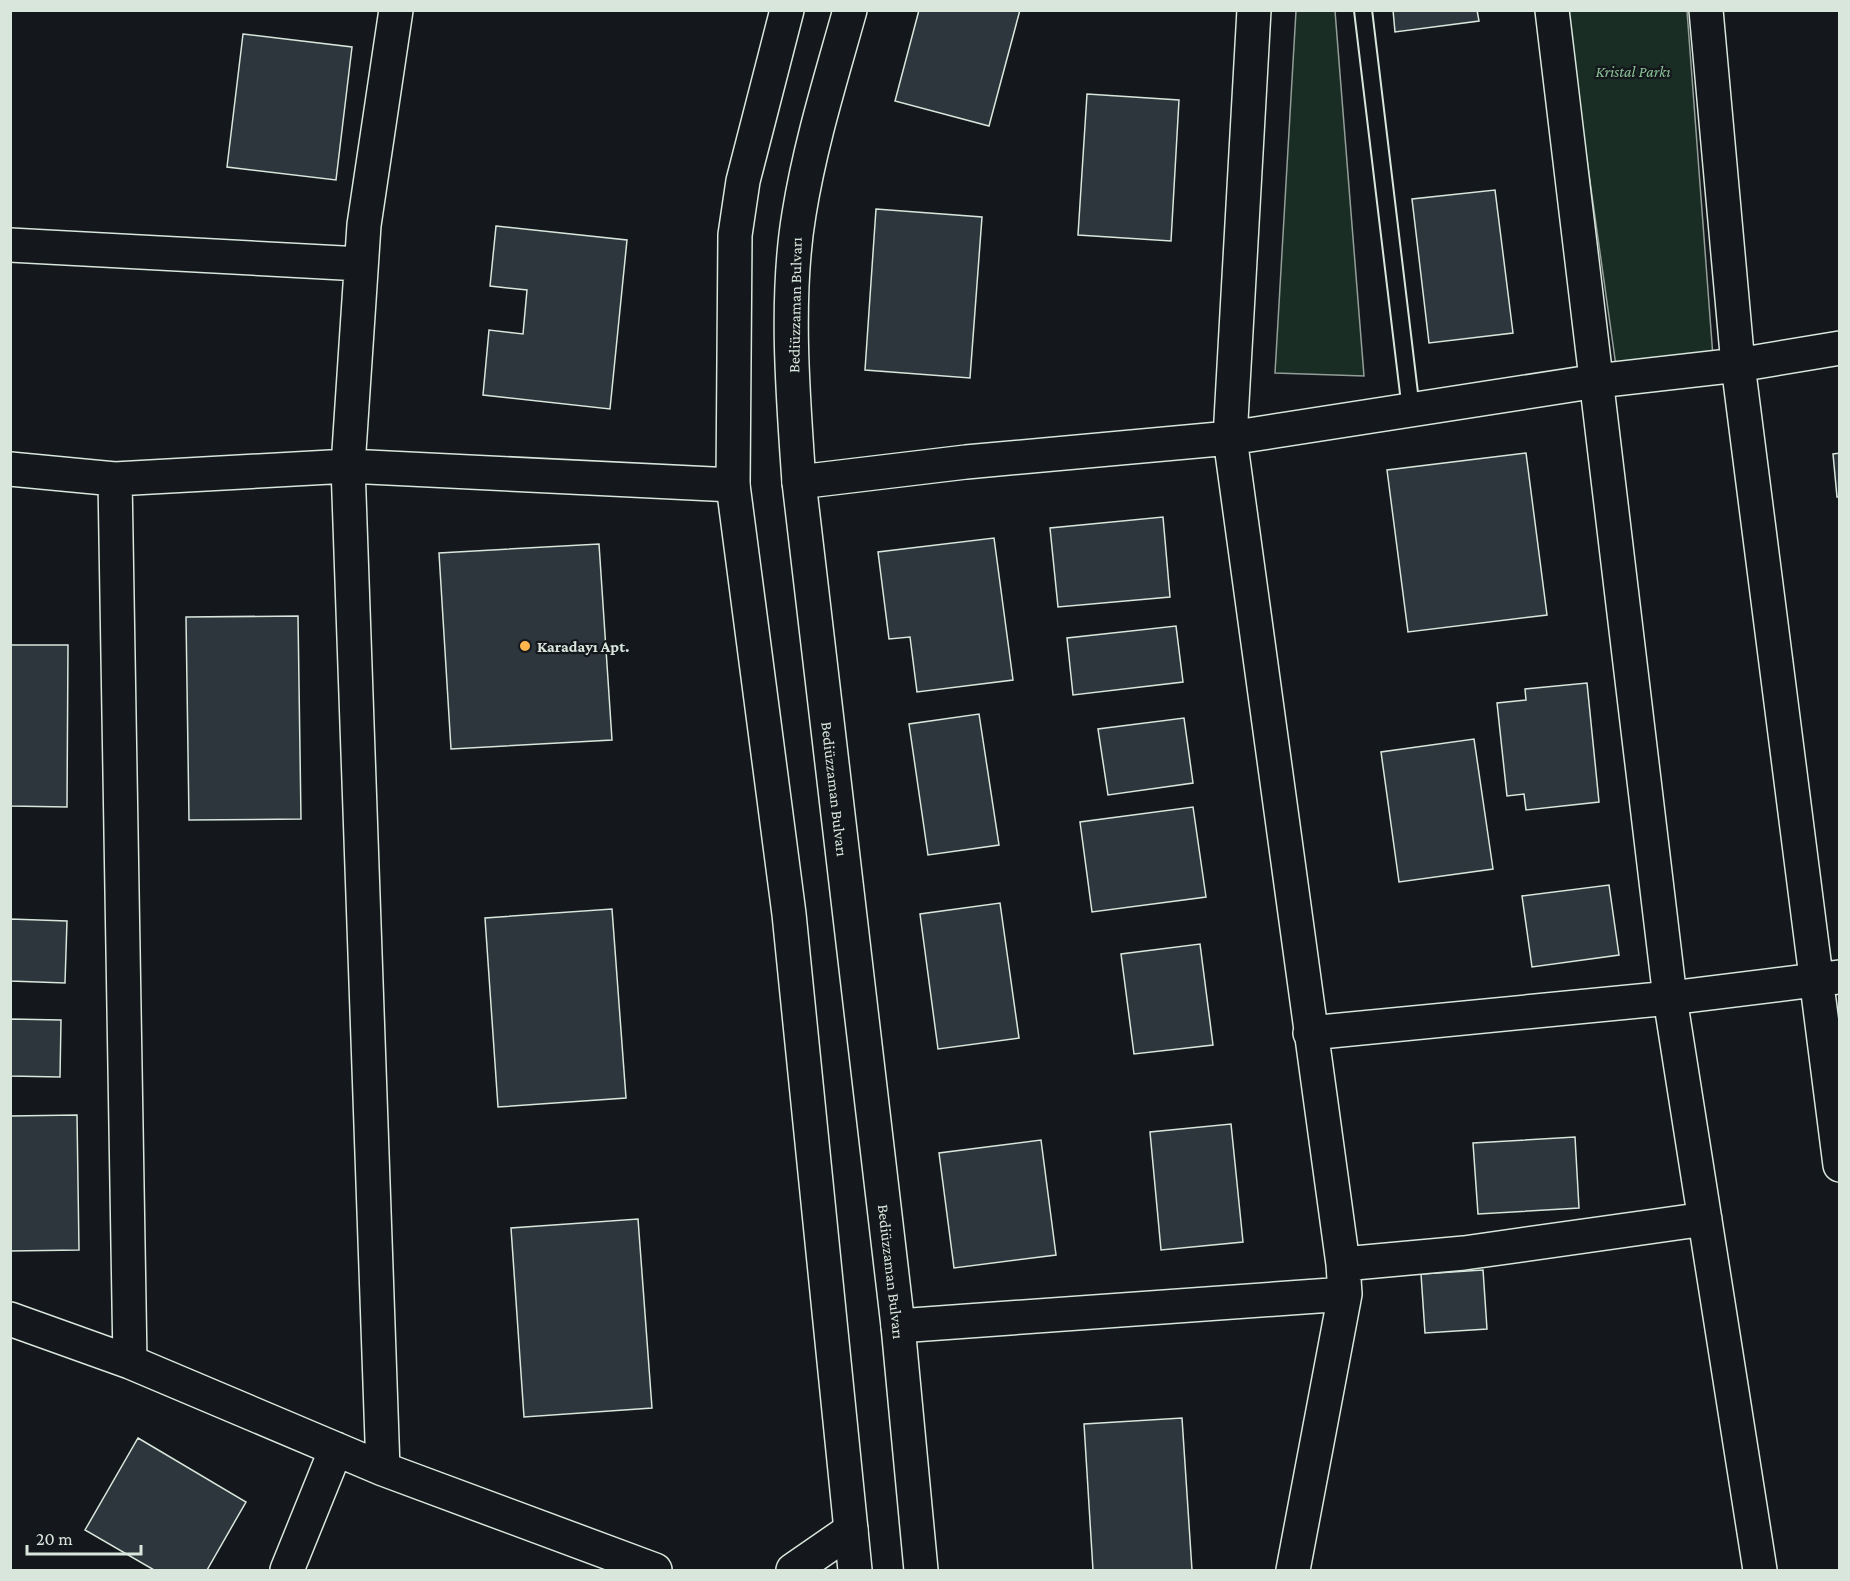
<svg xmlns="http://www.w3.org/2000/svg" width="1850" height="1581" font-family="'Crimson Pro',serif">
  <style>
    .green { fill: #1a2d24; stroke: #939e99; stroke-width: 1.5 }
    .building { fill: #2c363c; stroke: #d8e6dc; stroke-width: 1.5 }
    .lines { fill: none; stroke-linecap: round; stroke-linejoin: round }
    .service-casing { stroke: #d8e6dc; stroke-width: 20 }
    .minor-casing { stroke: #d8e6dc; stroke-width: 36 }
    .tertiary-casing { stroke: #d8e6dc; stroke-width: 36 }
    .service { stroke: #14181c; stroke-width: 16 }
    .minor { stroke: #14181c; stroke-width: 33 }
    .tertiary { stroke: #14181c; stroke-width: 33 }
    .poi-dot { fill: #ffb74d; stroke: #14181c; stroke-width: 2 }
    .labels { text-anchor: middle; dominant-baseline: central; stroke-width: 4.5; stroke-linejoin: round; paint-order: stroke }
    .park-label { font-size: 16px; font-style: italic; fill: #8ac095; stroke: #14181c }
    .street-label { font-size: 16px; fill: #d8e6dc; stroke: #14181c }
    .poi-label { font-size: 16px; font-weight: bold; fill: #d8e6dc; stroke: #14181c; text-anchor: start }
  </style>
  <rect width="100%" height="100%" fill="#14181c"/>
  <path class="green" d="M1296,11h39l29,365 -89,-3z
    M1566,11h121l26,346 -97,9z"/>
  <path class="building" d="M919,10h101l-31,116 -94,-25z
    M1393,10h84l2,11 -84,11z
    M243,34l109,13 -16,133 -109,-13z
    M1087,94l92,6 -8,141 -93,-6z
    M1495,190l18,143 -84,10 -17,-144z
    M876,209l106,8 -12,161 -105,-8z
    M496,226l131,14 -17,169 -127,-14 6,-65 34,4 4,-44 -37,-4z
    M1526,453l21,162 -139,17 -21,-162z
    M1840,453v44h-3l-4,-43z
    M1163,517l7,80 -112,10 -8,-79z
    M994,538l19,142 -96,12 -7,-55 -21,2 -11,-87z
    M599,544l13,196 -161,9 -12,-196z
    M298,616l3,203 -112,1 -3,-203z
    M1176,626l7,56 -110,13 -6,-57z
    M10,645h58l-1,162 -57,-1z
    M1587,683l12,119 -73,8 -2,-16 -17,2 -10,-93 29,-3 -1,-11z
    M979,714l20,131 -71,10 -19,-131z
    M1184,718l9,65 -85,12 -10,-66z
    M1474,739l19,130 -94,13 -18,-130z
    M1193,807l13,90 -114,15 -12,-90z
    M1609,885l10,70 -87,12 -10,-71z
    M1000,903l19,135 -81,11 -18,-135z
    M612,909l14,189 -128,9 -13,-189z
    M10,919l57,2 -2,62 -55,-2z
    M1200,944l13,101 -79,9 -13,-100z
    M10,1019l51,1 -1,57 -50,-1z
    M77,1115l2,135 -69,1v-135z
    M1231,1124l12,118 -82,8 -11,-118z
    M1575,1137l4,71 -101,6 -5,-71z
    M1041,1140l15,115 -102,13 -15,-115z
    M638,1219l14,189 -128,9 -13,-189z
    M1483,1270l4,59 -62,4 -4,-59z
    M1182,1418l10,152h-99l-9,-146z
    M138,1438l108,64 -39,68h-53l-69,-40z"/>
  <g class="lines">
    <g class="service-casing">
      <path id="service" d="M1363,10l48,400"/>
    </g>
    <g class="minor-casing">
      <path id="minor" d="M1254,10l-24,428 113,826 2,30 -52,276
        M1552,10l118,988 90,572
        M1706,10l32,355 102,800
        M10,245l351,19
        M10,469l105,10 233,-13 385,19
        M115,479l15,883
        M799,482l167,-20 264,-24 367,-57 141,-16 102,-17
        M1310,1033l360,-35 169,-21
        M1343,1264l121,-11 241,-34
        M10,1319l120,43 253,107 272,101
        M898,1326l447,-32
        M383,1469l-35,-1003 16,-241 32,-215
        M287,1570l49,-121
        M793,1570l58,-40"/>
    </g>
    <g class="tertiary-casing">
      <g id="tertiary">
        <path d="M787,10l-44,171 -8,54 -2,250 56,429 66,656"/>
        <path id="s1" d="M850,10c-19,68 -40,135 -51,204 -14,84 -6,183 0,268l99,844 23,244"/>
      </g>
    </g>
    <use href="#service" class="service"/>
    <use href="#minor" class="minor"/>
    <use href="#tertiary" class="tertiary"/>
  </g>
  <circle class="poi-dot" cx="525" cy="646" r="6"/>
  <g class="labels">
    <g class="park-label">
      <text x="1633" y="71">Kristal Parkı</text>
    </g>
    <g class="street-label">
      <text transform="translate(795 305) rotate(-89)">Bediüzzaman Bulvarı</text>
      <text stroke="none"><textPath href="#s1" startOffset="788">Bediüzzaman Bulvarı</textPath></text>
      <text stroke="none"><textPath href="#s1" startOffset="1274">Bediüzzaman Bulvarı</textPath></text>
    </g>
    <g class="poi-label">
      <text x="537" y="646">Karadayı Apt.</text>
    </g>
  </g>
  <rect width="1850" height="1581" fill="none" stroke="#d8e6dc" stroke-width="24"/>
  <path d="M27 1545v9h114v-9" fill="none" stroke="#d8e6dc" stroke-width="3"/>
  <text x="36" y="1545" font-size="18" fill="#d8e6dc" stroke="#14181c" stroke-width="4.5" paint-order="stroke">20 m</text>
</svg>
